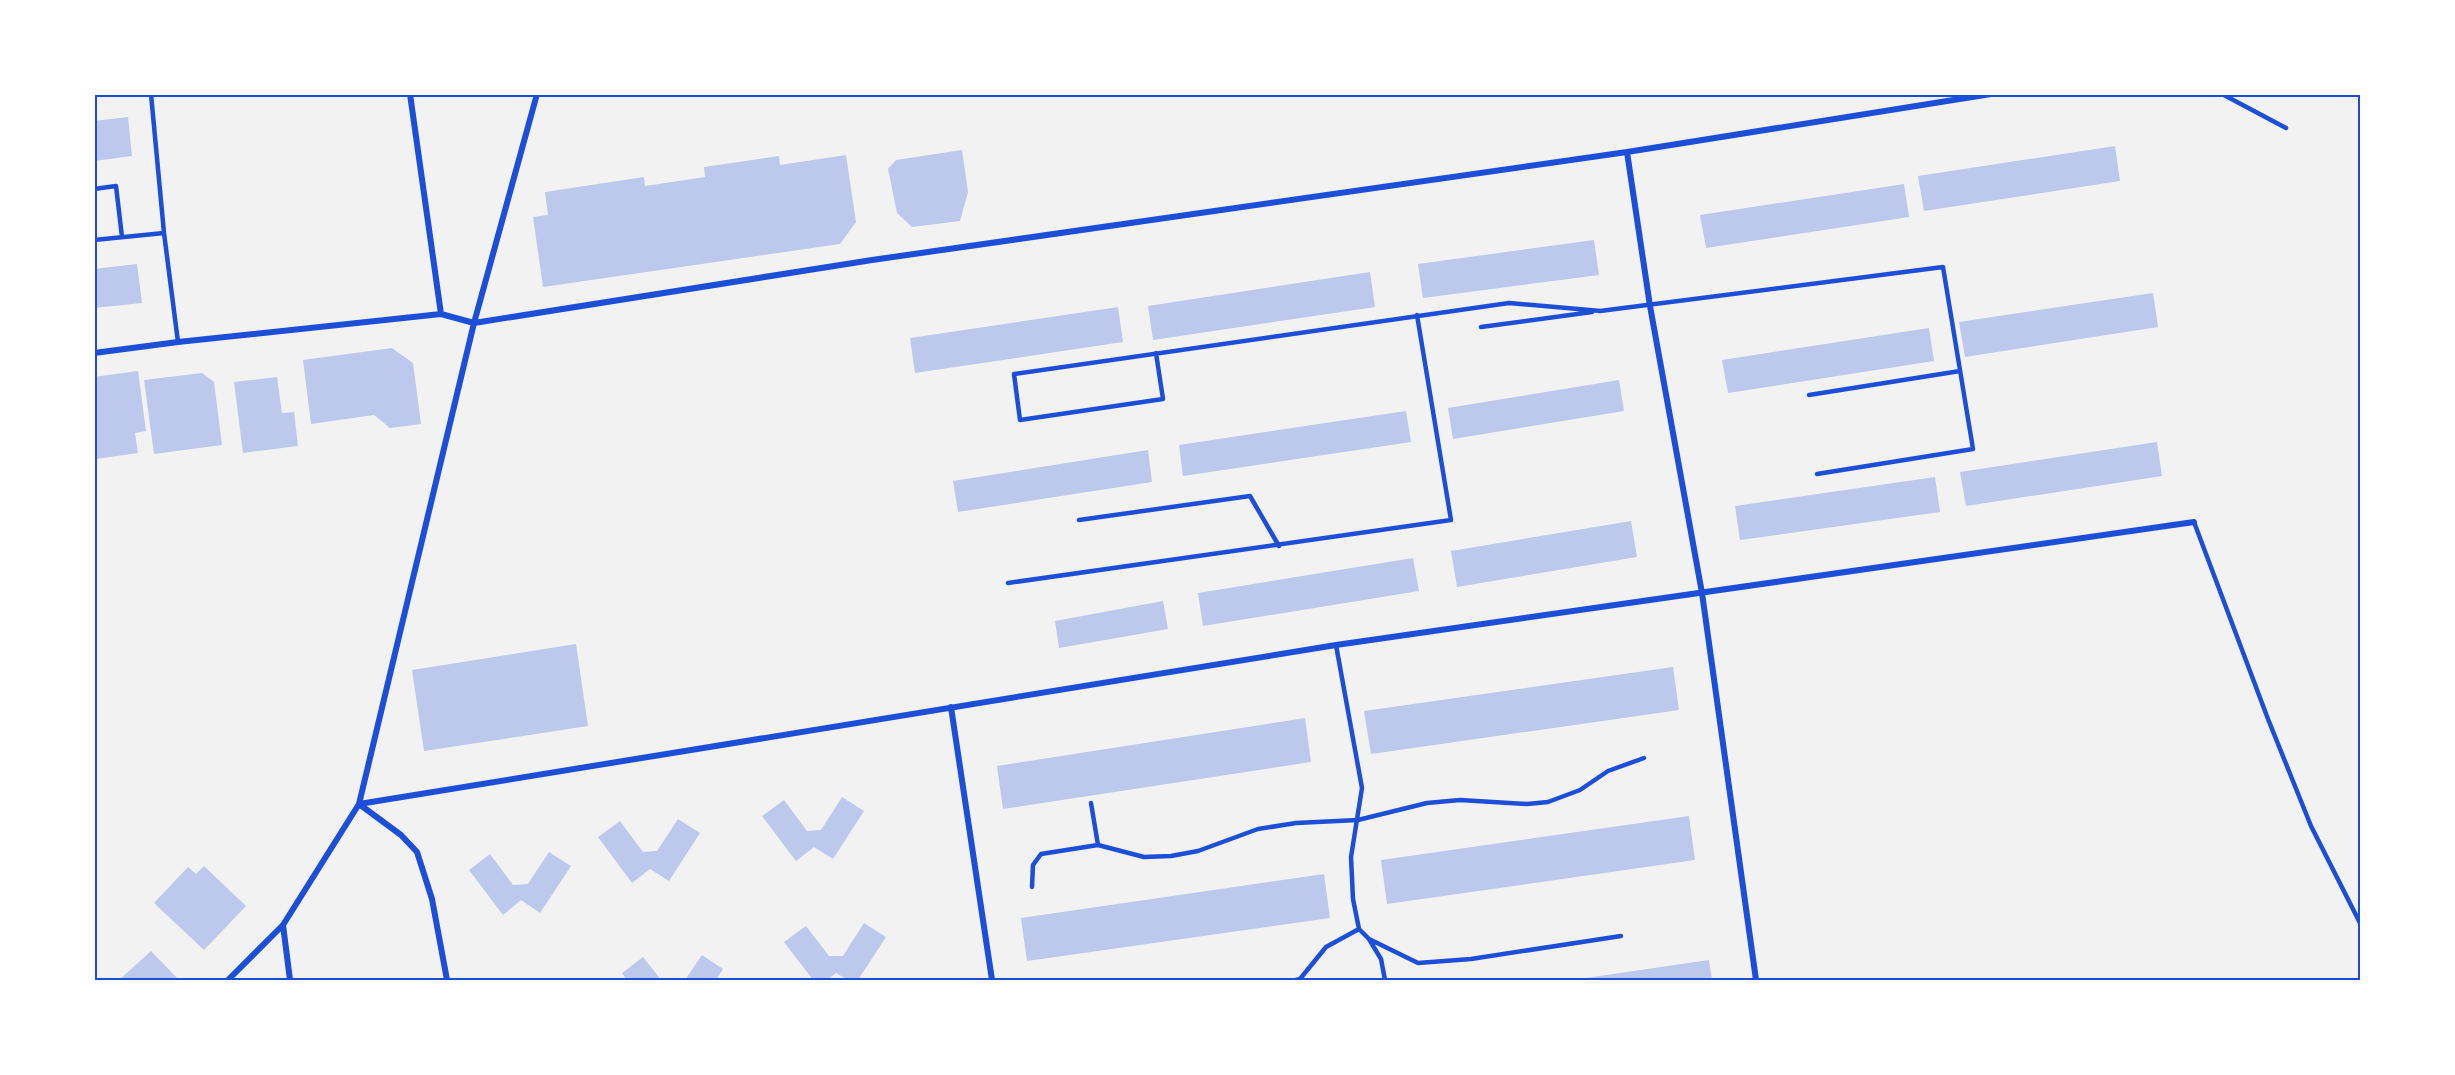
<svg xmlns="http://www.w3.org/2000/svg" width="2455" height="1075" font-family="'DM Sans',sans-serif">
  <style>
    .building { fill: #bdc9ec }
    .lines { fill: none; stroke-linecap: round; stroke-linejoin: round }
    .service { stroke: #1d4ed8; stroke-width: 4.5 }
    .minor { stroke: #1d4ed8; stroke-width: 6 }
    .neatline { fill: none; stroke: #1d4ed8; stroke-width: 2 }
  </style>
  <rect width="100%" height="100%" fill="#f2f2f2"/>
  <path class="building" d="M128,117l4,39 -38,5v-40z
    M2115,146l5,35 -196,30 -6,-35z
    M962,150l6,42 -8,29 -48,6 -15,-14 -9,-44 8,-9z
    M846,155l10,67 -16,22 -297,43 -10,-70 15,-2 -3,-23 99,-15 1,9 60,-9 -1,-10 75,-11 1,9z
    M1904,184l5,33 -203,31 -6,-33z
    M1594,240l5,35 -176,23 -5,-34z
    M137,264l5,39 -48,5v-39z
    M1370,272l5,35 -222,33 -5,-34z
    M2153,293l5,34 -193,30 -6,-35z
    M1118,307l5,35 -208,31 -5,-35z
    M1929,328l5,33 -206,32 -6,-33z
    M392,348l21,15 8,61 -31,4 -16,-13 -63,9 -8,-64z
    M138,371l8,60 -11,2 3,20 -42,6 -2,-82z
    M202,373l12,9 8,63 -68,9 -10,-74z
    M277,377l5,36 12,-1 4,34 -55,7 -9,-71z
    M1619,380l5,31 -171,28 -5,-31z
    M1406,411l5,31 -228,34 -4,-31z
    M2157,442l5,34 -196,30 -6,-34z
    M1148,450l4,32 -194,30 -5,-31z
    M1935,477l5,35 -200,28 -5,-34z
    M1631,521l6,36 -180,30 -6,-36z
    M1413,558l6,33 -216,35 -5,-33z
    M1163,601l5,28 -109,19 -4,-27z
    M576,644l12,82 -164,25 -12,-81z
    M1673,667l6,43 -308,44 -7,-43z
    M1305,718l6,44 -308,47 -6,-43z
    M842,797l22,14 -31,48 -19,-12 -18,14 -34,-45 22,-16 23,31 14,-1z
    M1689,816l6,44 -308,44 -6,-44z
    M678,819l22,14 -31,48 -19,-12 -18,14 -34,-46 22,-16 23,31 14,-1z
    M549,852l22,14 -31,47 -19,-13 -18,15 -34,-45 21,-16 23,31 15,-1z
    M204,866l42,40 -42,44 -50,-47 34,-36 8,7z
    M1324,874l6,44 -303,43 -6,-43z
    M864,923l22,14 -28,43h-10l-12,-7 -9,7h-14l-29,-38 22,-16 23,30h14z
    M151,951l27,28 -59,1z
    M702,955l21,14 -7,11h-31z
    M643,957l15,19 3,4h-34l-5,-7z
    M1709,960l3,20h-133v-1z"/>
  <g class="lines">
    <path class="service" d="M151,94l13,139 14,109
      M2222,94l64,34
      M94,189l22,-3 6,51
      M94,240l70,-7
      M1600,311l343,-44 30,182 -156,25
      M1481,327l111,-15
      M1156,353l7,46 -143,21 -6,-46 495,-71 92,8
      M1809,395l151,-24
      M1079,520l171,-24 29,50
      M2194,522l74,197 43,107 49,97
      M1008,583l443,-63 -34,-205
      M1336,645l26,143 -11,69 2,42 6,30 10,10 12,20 4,21
      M1091,803l7,42
      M1032,887l1,-22 8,-11 57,-9 46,12 27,-1 27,-5 60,-22 38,-6 62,-3 69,-17 33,-3 67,4 21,-2 32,-12 28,-19 36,-13
      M1369,939l49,24 53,-4 150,-23
      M1296,980l4,-1 26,-32 33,-18"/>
    <path class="minor" d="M410,94l31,220
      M1627,152l23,154 52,287 54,387
      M94,353l84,-11 263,-28 33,9 398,-63 755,-108 364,-58
      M951,707l41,273
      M283,925l7,55
      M228,980l55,-55 76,-121 977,-159 858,-123
      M447,980l-15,-81 -15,-47 -16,-17 -42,-31 115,-481 63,-229"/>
  </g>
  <rect width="2455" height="1075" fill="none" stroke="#ffffff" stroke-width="192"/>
  <rect x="96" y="96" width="2263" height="883" class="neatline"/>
</svg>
